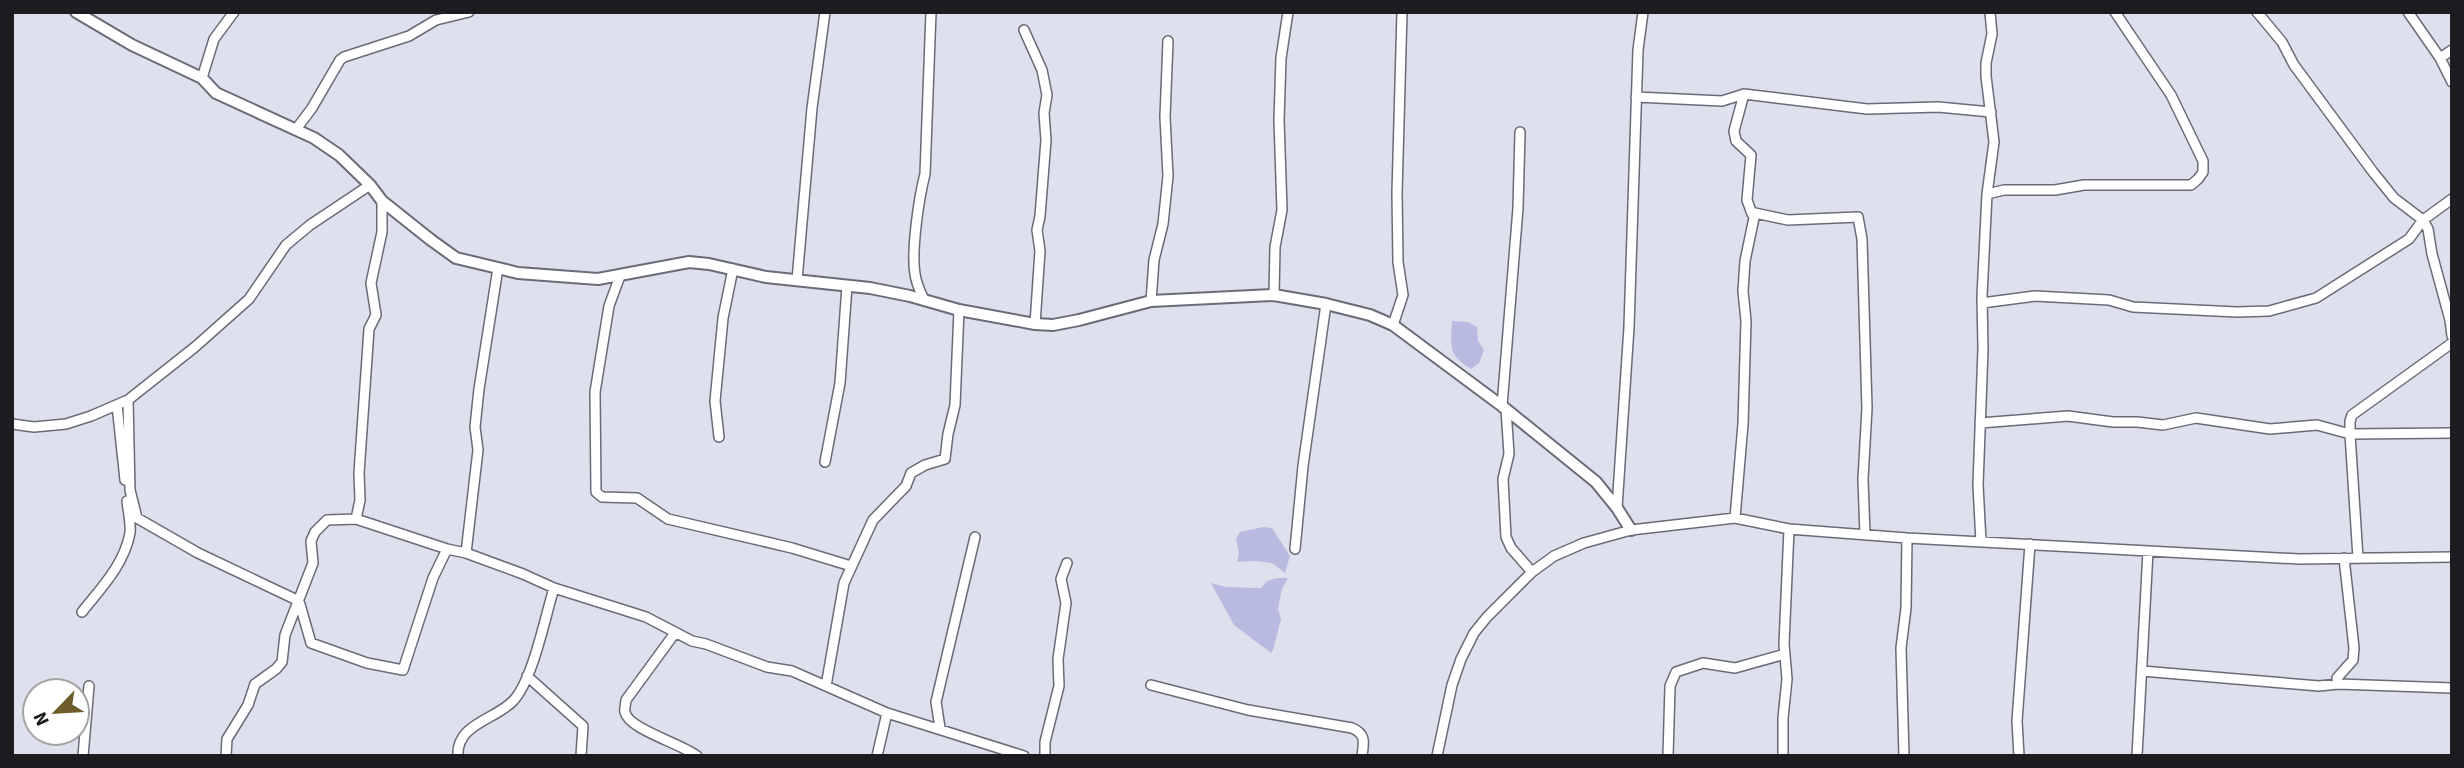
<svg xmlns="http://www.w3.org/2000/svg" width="2464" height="768" font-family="'Source Sans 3',sans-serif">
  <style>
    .green { fill: #b8badf }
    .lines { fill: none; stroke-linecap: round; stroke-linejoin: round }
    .minor-casing { stroke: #6a6b77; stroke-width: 12 }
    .tertiary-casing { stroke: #6a6b77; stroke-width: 14 }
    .minor { stroke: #fff; stroke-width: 9 }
    .tertiary { stroke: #fff; stroke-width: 10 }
  </style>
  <rect width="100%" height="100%" fill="#dfe0ee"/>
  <path class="green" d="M1452,321l16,1 9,5 1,14 6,9 -5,13 -8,6c-24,-14 -20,-24 -19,-48z
    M1263,527l9,1 18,28 -5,17 -13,-10 -16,-2 -19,1 2,-9 -3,-15 4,-6z
    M1277,578h11l-6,11 -4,20 3,10 -8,31 -2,3 -37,-28 -23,-42 15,4 35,1 6,-7z"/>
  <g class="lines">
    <g class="minor-casing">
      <path id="minor" d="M2257,12l25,30 12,23 79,107 21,26 29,22 5,9 4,25 18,66 2,16
        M2408,12l32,46 12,24
        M1024,30l18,40 5,25 -3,18 2,27 -6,76 -3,14 3,21 -5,73
        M2440,58l12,-8
        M202,78l12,-39 20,-27
        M1636,97l86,4 22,-7 123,15 71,-2 53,5
        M297,128l15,-20 28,-48 4,-3 65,-21 27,-16 33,-8
        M1987,194l17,-4h51l29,-5h107l7,-6 5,-7v-11l-32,-66 -56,-83
        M1755,213l33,7 70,-3 4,22 5,169 -4,71 2,56
        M620,276l-11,30 -14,86 1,100 6,5 35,1 31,21 124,29 59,18
        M797,280l15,-172 13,-96
        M1274,295l1,-48 7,-37 -3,-90 2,-62 7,-46
        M924,300c-4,-9 -8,-17 -9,-26 -4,-23 4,-77 10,-100l6,-162
        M1151,301l3,-41 9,-36 5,-48 -3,-59 3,-76
        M1982,303l53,-7 74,4 24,7 104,5 32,-1 47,-13 93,-59 14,-19 29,-21
        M1393,325l10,-30 -5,-33 -1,-69 5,-181
        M128,400l2,90 7,28 61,35 101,48 12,42 56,20 36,7 30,-92 14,-29 19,4 57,21 31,14 92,29 46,24 14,3 61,23 25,4 95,42 137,43
        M117,405l8,75
        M1502,406l16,-198 2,-76
        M1506,409l3,45 -6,25 3,58 5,11 21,24
        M1980,423l88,-7 45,6h24l26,3 33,-7 74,11 47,-4 33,9 102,-1
        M12,424l22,3 32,-3 25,-8 37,-16 67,-53 54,-48 37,-54 24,-20 60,-40
        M719,437l-4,-36 8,-83 10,-49
        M825,462l15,-79 7,-97
        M1617,508l12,-181 9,-277 5,-38
        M1735,518l8,-94 3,-103 -3,-30 2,-30 10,-48 -3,1 -5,-14 4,-45 -15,-14 -2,-10 10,-37
        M356,519l4,-19 -1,-27 10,-144 7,-14 -5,-32 11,-51v-31
        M1981,542l-3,-57 5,-136 -1,-53 5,-102 7,-52 -8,-66v-13l6,-29 -2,-22
        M1295,549l8,-83 23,-162
        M466,553l12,-103 -3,-23 4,-38 19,-121
        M2358,558l-8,-124v-13l2,-6 100,-72
        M82,612c19,-24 42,-47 48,-79 1,-10 -2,-22 -3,-32
        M675,633l-49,67c0,3 -2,9 -1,12 3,17 57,32 72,44
        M2142,671l177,15 19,-2 114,4
        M527,676l56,50 -2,30
        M2338,684l-1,-6 16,-18 1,-12 -10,-90
        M1151,685l97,25 104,18c14,6 12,14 10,28
        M826,686l18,-103 29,-63 33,-34 5,-13 14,-8 20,-6 3,-25 7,-29 4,-95
        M940,728l-4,-26 39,-165
        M83,756l6,-70
        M226,756l1,-17 21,-34 7,-21 21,-15 6,-7 3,-27 28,-72 -2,-22 4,-9 12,-12 29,-1 91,30
        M458,756c-2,-32 37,-36 55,-55 20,-21 32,-84 41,-113
        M877,756l10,-43
        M1045,756v-14l14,-56 -1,-27 8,-56 -5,-24 6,-16
        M1437,756l15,-71 9,-26 13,-26 13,-16 45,-45 22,-16 30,-13 47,-13 104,-12 54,11 118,9 392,21 153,-2
        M1668,756l2,-70 6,-14 27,-9 32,5 50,-14
        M1783,756v-38l4,-39 -3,-35 5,-115
        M1904,756l-3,-108 5,-40 1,-70
        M2019,756l-2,-35 13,-177
        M2137,756l11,-205"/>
    </g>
    <g class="tertiary-casing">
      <path id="tertiary" d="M76,12l56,33 70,33 14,15 98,45 25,17 31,30 12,16 49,39 25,18 42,10 20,5 80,6 91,-17 20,2 57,13 104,11 40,8 49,14 76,14 18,1 26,-5 72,-19 123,-6 52,9 44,11 23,10 109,81 94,76 21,26 14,22"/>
    </g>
    <use href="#minor" class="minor"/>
    <use href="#tertiary" class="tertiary"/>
  </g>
  <rect width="2464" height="768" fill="none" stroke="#1c1c21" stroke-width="28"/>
  <g transform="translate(56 712) rotate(245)"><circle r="33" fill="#ffffff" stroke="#a4a4a6" stroke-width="2"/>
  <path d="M0-5L12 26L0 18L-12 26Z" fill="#6d5d2a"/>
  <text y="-10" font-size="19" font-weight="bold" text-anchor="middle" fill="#1c1c21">N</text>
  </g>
</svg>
